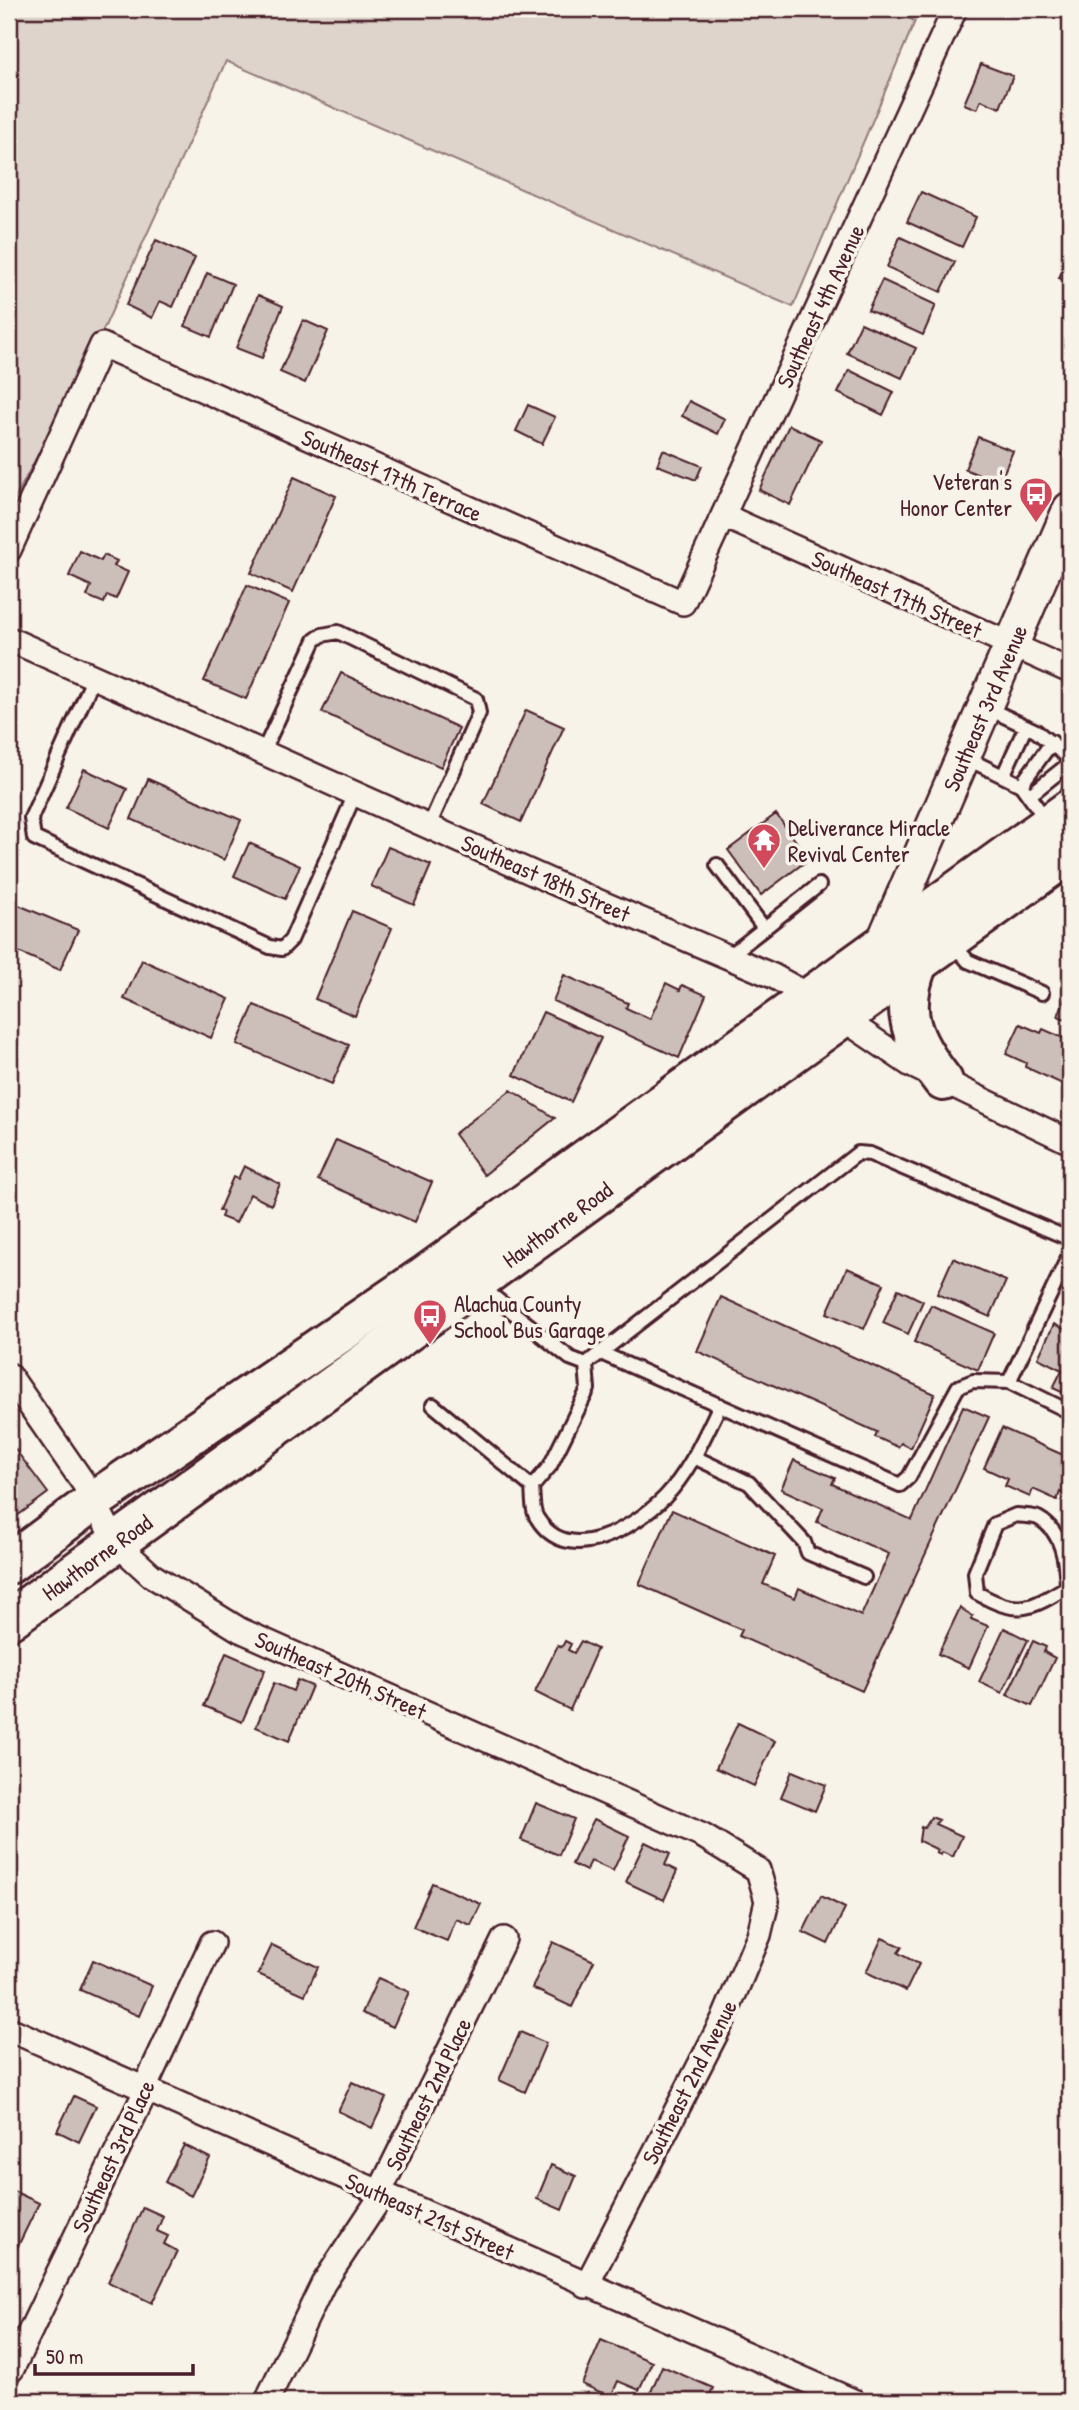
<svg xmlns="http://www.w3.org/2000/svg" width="1079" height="2410" font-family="'Patrick Hand',sans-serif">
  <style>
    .green { fill: #ded4cc; stroke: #947a7c; stroke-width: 2 }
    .building { fill: #ccbfb9; stroke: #4a1f2b; stroke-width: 2 }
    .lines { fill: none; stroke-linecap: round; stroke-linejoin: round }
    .lane-casing { stroke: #4a1f2b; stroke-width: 18 }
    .street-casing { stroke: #4a1f2b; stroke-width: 28 }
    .secondary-casing { stroke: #4a1f2b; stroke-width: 38 }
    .highway-casing { stroke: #4a1f2b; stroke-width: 44 }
    .lane { stroke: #f7f3e8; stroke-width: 12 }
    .street { stroke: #f7f3e8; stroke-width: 23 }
    .secondary { stroke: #f7f3e8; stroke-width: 33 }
    .highway { stroke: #f7f3e8; stroke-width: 38 }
    .labels { text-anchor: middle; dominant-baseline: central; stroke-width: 7; stroke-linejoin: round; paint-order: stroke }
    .street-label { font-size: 23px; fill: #4a1f2b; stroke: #f7f3e8 }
    .poi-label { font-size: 23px; fill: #4a1f2b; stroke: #f7f3e8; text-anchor: start }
  </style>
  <rect width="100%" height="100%" fill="#f7f3e8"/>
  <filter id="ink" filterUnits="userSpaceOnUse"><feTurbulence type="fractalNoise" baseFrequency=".0143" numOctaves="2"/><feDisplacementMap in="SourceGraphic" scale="14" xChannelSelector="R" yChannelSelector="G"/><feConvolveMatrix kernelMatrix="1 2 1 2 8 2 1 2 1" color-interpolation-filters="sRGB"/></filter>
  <g filter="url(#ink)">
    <path class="green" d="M9,9h878l28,12 -122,286 -567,-246 -121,265 -96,184z"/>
    <path class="building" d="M981,64l32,12 -13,32 -19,-8 -4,9 -13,-5z
      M921,192l55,25 -14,30 -55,-25z
      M900,237l55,25 -14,30 -54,-25z
      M156,240l39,18 -22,49 -13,-6 -8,17 -26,-13z
      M1070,253v30l-11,-5z
      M207,273l26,11 -22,53 -26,-11z
      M882,280l54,25 -13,30 -55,-25z
      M258,295l25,11 -21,52 -26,-10z
      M303,320l25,11 -23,52 -25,-11z
      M861,323l55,25 -14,30 -55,-25z
      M849,370l45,22 -11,23 -45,-22z
      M689,401l36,18 -7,15 -36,-18z
      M528,405l27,12 -13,27 -26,-13z
      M789,425l32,15 -31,65 -31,-15z
      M978,437l35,14 -14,33 -34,-15z
      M663,450l39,16 -6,14 -39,-15z
      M294,477l42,19 -43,96 -42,-19z
      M80,551l21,10 3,-6 13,6 -3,5 14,6 -12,27 -9,-4 -3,8 -17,-7 4,-10 -22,-10z
      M247,585l42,18 -43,96 -42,-18z
      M341,673l118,55 -18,39 -119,-55z
      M526,710l38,17 -43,95 -38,-18z
      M84,769l43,20 -18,39 -43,-20z
      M148,779l93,41 -17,40 -93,-41z
      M776,814l33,45 -48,36 -33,-45z
      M249,843l51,23 -15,33 -51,-23z
      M388,847l43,18 -17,40 -43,-19z
      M9,901l69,29 -18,40 -51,-22z
      M352,911l40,17 -37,88 -40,-17z
      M142,960l87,39 -18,39 -87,-39z
      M564,975l64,28 -2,5 24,11 16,-36 14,7 2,-5 24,10 -27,63 -126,-57z
      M1070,987v34l-12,-5z
      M254,1005l95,40 -17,39 -95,-40z
      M543,1012l58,26 -30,64 -57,-27z
      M1020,1024l21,9 2,-4 27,12 -1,46 -44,-20 1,-4 -20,-9z
      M511,1090l44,28 -71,57 -30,-41z
      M336,1140l96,42 -17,40 -97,-42z
      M244,1166l36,18 -9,21 -21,-11 -14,29 -15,-6 2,-5 -4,-2 14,-33 5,2z
      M953,1258l53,23 -16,36 -53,-23z
      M847,1268l37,16 -20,45 -37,-16z
      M898,1289l25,12 -15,33 -25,-11z
      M721,1297l214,97 -24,54 -10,-5 -3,4 -23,-10 2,-5 -180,-81z
      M931,1305l63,28 -16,37 -64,-28z
      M1070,1320v76l-17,-8 9,-18 -24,-12 16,-34 12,6z
      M963,1406l26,11 -127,274 -123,-55 3,-6 -103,-46 33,-74 103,46 -12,28 32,14 4,-10 62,28 28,-62 -72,-32 6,-14 -42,-19 13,-29 41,18 -3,6 80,36z
      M1002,1428l68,30v39l-10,-5 -3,8 -24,-11 -3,8 -25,-11 3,-7 -24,-11z
      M9,1441l39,52 -39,29z
      M960,1608l13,8 -2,3 17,7 -19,42 -31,-14z
      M1004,1628l24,12 -26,53 -23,-11z
      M565,1641l6,3 -3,6 6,3 7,-12 16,8 -27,61 -35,-18 23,-47 4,2z
      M1033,1641l13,6 -2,5 11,6 -23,48 -25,-11z
      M226,1653l39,17 -23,52 -38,-16z
      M297,1680l15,6 -23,55 -33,-14 18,-44 19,8z
      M738,1723l37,18 -21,45 -38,-18z
      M792,1771l34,14 -11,26 -34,-14z
      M536,1803l38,16 -15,36 -38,-15z
      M931,1817l8,3 -4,4 27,12 -9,21 -11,-5 -1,3 -5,-2 2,-3 -19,-9 2,-14 3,1z
      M594,1819l35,17 -16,35 -22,-10 -5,10 -14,-7z
      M645,1842l25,12 -5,11 12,6 -13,29 -38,-18z
      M432,1883l49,21 -10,21 -15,-6 -9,22 -34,-14z
      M821,1896l24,12 -17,36 -25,-12z
      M882,1938l20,9 -4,6 21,11 -13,27 -40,-19z
      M553,1942l41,19 -22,46 -40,-19z
      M272,1945l46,22 -13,28 -47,-21z
      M93,1960l59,26 -13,30 -59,-26z
      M378,1978l31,14 -16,35 -31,-14z
      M520,2032l26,11 -21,49 -26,-12z
      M352,2082l34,16 -14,30 -34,-17z
      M74,2096l22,10 -17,36 -22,-11z
      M184,2145l26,13 -19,38 -26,-14z
      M551,2165l25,11 -14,34 -25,-11z
      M9,2189l30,14 -23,47 -7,-4z
      M143,2207l20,9 -6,15 11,5 -4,8 13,7 -25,52 -44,-21z
      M601,2340l51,22 -13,28 -21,-9 -7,16 -29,-13z
      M662,2366l51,22 -6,13h-40l-17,-7z"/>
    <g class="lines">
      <g class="lane-casing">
        <path id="lane" d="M94,677l-63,141 3,20 236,109 12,2 9,-9 64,-146
          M985,707l51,24 34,28
          M263,752l52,-112 7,-5 16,-3 138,67 3,14 -50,113
          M964,757l57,28 26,36
          M1003,776l23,-50
          M1021,785l31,-43
          M1030,795l40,-32
          M717,865l47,63
          M952,943l16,18 74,32
          M728,957l91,-72
          M1070,1253l-61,129 61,30
          M479,1285l91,73 16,6 272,-211 12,1 200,85
          M601,1353l299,132 9,-8 49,-90 15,-6 36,1
          M433,1405l99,82c1,9 0,24 5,31 31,51 98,9 128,-21 25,-26 39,-60 55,-92
          M694,1457l55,26 55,59 4,11 56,24
          M532,1487l18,-21 38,-77 -2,-25
          M1016,1515c6,1 17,1 22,3 25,13 28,45 29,69 -38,23 -49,29 -90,6l-2,-20 20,-49z"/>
      </g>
      <g class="street-casing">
        <path id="street" d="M724,516l346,155
          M9,550l93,-205 581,258 272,-594
          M9,639l548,245 216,92 38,21 100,68 159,77
          M9,1375l76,110 31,58 35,32 89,55 463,206 55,34 9,31 -8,34 -35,83 -138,268
          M9,2029l844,372
          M12,2369l131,-272 1,-8 68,-146
          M270,2394l53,-110 59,-89v-8l122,-248"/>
      </g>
      <g class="secondary-casing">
        <g id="secondary">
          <path id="s1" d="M879,952l191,-443"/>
        </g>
      </g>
      <g class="highway-casing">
        <g id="highway">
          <path d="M918,963c-20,49 -6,78 25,118"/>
          <path d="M9,1564l86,-64 329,-224 646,-467"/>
          <path id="s2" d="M9,1620l1061,-767"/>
        </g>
      </g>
      <use href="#lane" class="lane"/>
      <use href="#street" class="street"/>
      <use href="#secondary" class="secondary"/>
      <use href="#highway" class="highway"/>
    </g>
  </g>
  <defs>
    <g id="bus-pin" transform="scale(1.75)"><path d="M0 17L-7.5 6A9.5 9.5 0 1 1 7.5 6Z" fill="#d1495b" stroke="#f7f3e8"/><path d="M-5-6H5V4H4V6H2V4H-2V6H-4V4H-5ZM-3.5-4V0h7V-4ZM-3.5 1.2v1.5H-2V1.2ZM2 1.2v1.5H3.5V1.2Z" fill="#fff"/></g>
    <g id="temple-pin" transform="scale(1.75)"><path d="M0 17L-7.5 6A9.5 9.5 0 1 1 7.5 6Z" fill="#d1495b" stroke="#f7f3e8"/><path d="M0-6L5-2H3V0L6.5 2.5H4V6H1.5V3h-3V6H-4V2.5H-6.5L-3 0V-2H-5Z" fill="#fff"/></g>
  </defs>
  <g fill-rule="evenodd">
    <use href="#bus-pin" x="1036" y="494"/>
    <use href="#temple-pin" x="764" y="840"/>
    <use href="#bus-pin" x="430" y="1316"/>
  </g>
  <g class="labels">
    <g class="street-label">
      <text transform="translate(820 306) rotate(-65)">Southeast 4th Avenue</text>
      <text transform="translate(392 475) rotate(24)">Southeast 17th Terrace</text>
      <text transform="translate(897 594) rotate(24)">Southeast 17th Street</text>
      <text stroke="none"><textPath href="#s1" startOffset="266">Southeast 3rd Avenue</textPath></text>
      <text transform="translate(546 878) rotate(24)">Southeast 18th Street</text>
      <text stroke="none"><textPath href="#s2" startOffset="676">Hawthorne Road</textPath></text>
      <text stroke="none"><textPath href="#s2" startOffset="108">Hawthorne Road</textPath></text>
      <text transform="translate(341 1675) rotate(24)">Southeast 20th Street</text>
      <text transform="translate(689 2082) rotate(-63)">Southeast 2nd Avenue</text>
      <text transform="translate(428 2094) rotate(-64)">Southeast 2nd Place</text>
      <text transform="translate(113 2156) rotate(-65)">Southeast 3rd Place</text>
      <text transform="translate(430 2216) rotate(24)">Southeast 21st Street</text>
    </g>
    <g class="poi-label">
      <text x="1012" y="481" text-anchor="end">Veteran's<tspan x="1012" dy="26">Honor Center</tspan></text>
      <text x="788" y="827">Deliverance Miracle<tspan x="788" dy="26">Revival Center</tspan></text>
      <text x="454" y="1303">Alachua County<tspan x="454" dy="26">School Bus Garage</tspan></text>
    </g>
  </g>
  <rect width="1079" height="2410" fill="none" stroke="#f7f3e8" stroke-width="35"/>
  <rect x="18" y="18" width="1044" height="2375" fill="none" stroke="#4a1f2b" stroke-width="2.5" filter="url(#ink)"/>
  <path d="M35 2364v10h158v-10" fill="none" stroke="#4a1f2b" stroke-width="3.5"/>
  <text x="46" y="2364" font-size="21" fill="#4a1f2b" stroke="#f7f3e8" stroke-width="5" paint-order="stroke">50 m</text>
</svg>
